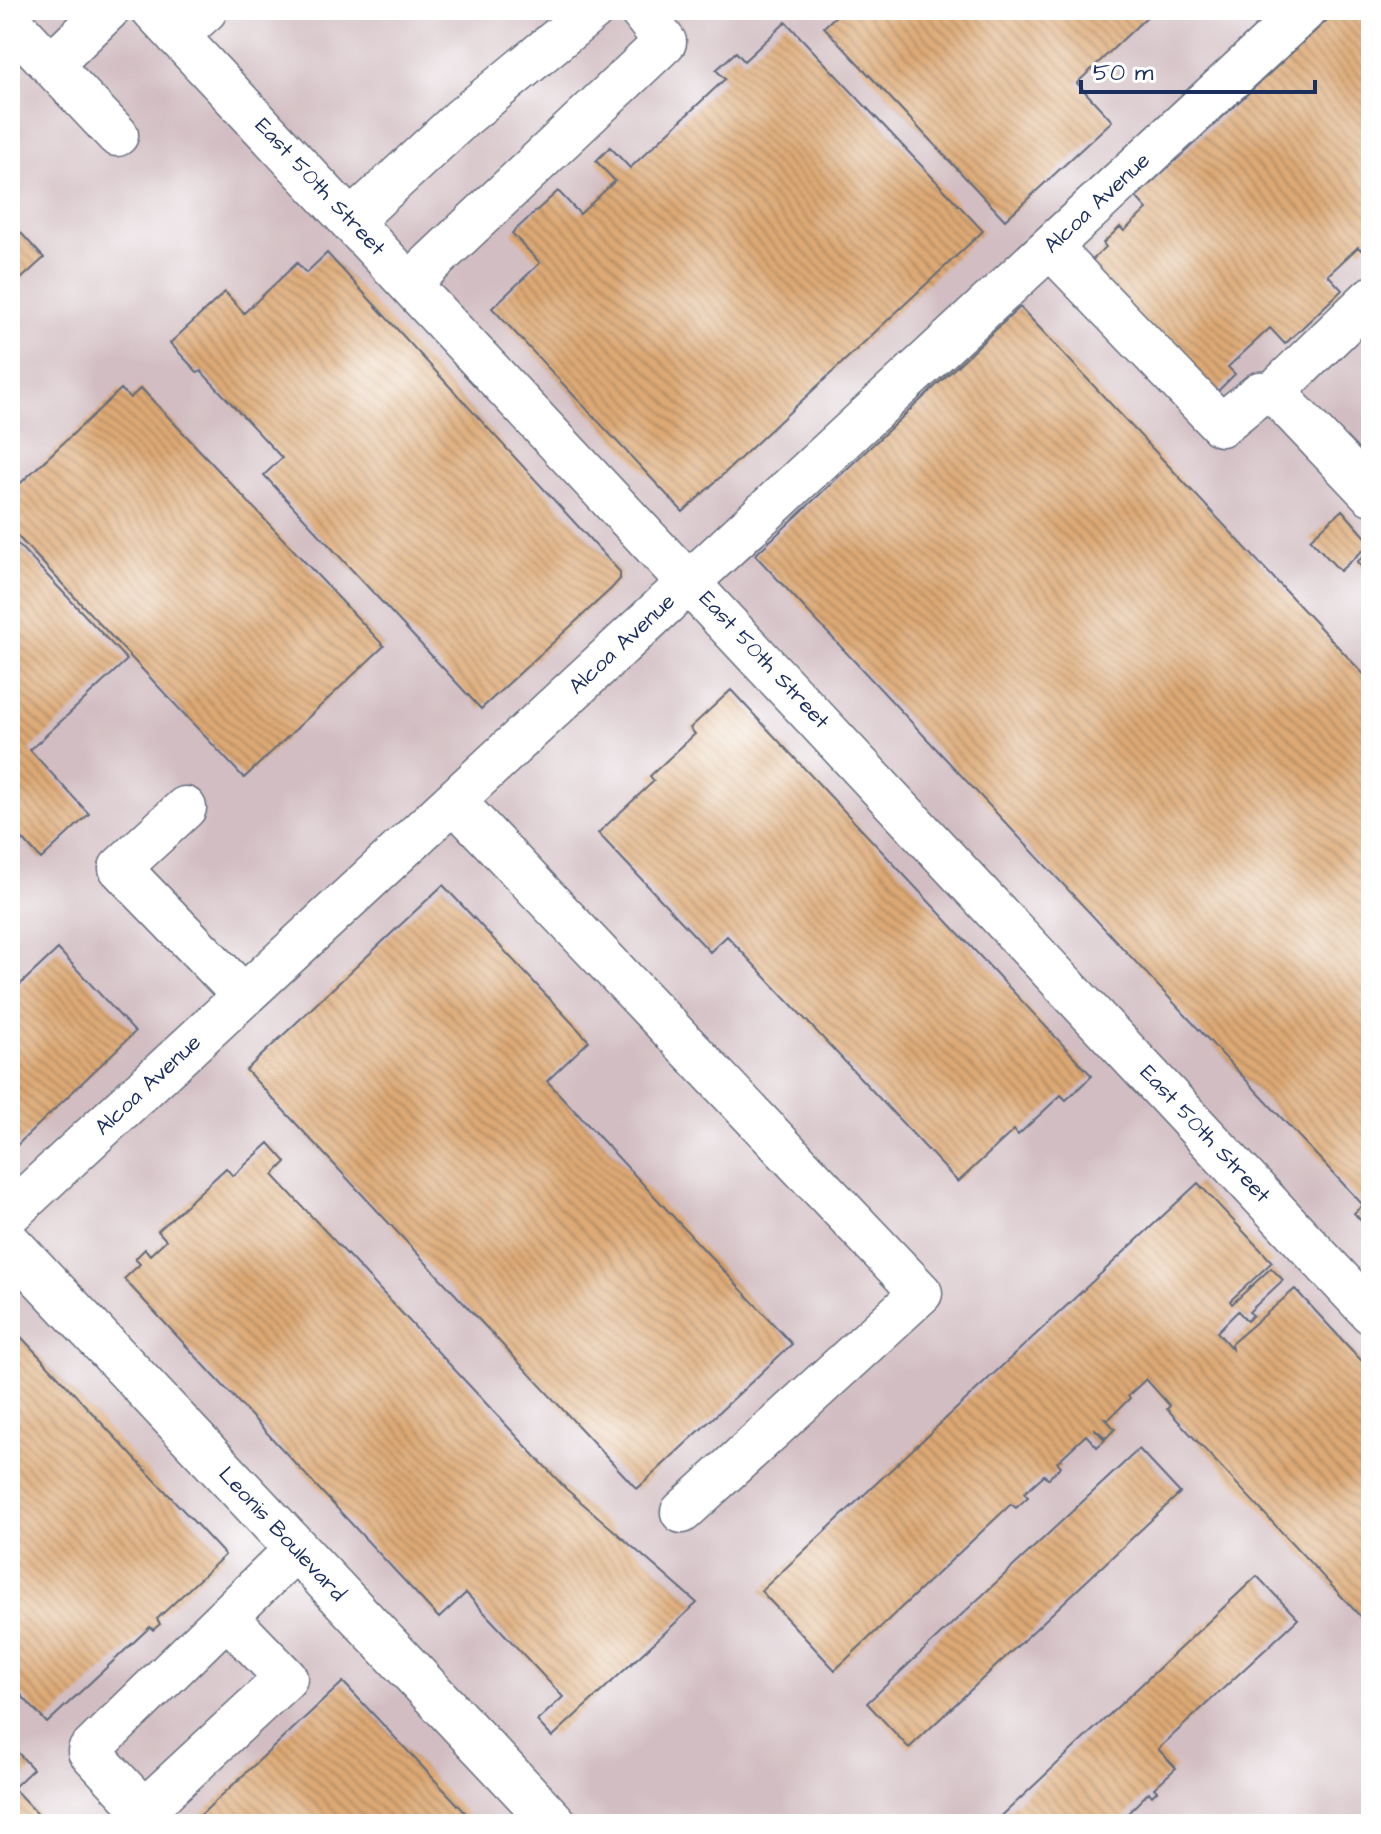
<svg xmlns="http://www.w3.org/2000/svg" width="1381" height="1834" font-family="'Architects Daughter',sans-serif">
  <style>
    .industrial { fill: #d2bec2 }
    .building { fill: url(#building-back-hatch) }
    .lines { fill: none; stroke-linecap: round; stroke-linejoin: round }
    .minor-casing { stroke: #646d7f; stroke-width: 45 }
    .major-casing { stroke: #646d7f; stroke-width: 47 }
    .minor { stroke: #fff; stroke-width: 42 }
    .major { stroke: #fff; stroke-width: 44 }
    .labels { text-anchor: middle; dominant-baseline: central; stroke-width: 6; stroke-linejoin: round; paint-order: stroke }
    .street-label { font-size: 22px; fill: #1b2f5e; stroke: #fff }
  </style>
  <defs>
    <pattern id="building-back-hatch" width="6" height="6" patternUnits="userSpaceOnUse" patternTransform="scale(2)"><rect width="6" height="6" fill="#dda974"/><path d="M-1 5l2 2M0 0l6 6M5-1l2 2" fill="none" stroke="#b28a62"/></pattern>
  </defs>
  <rect width="100%" height="100%" fill="#fff"/>
  <filter id="ink" filterUnits="userSpaceOnUse"><feTurbulence type="fractalNoise" baseFrequency=".0125" numOctaves="2"/><feDisplacementMap in="SourceGraphic" scale="16" xChannelSelector="R" yChannelSelector="G"/><feConvolveMatrix kernelMatrix="1 2 1 2 8 2 1 2 1" color-interpolation-filters="sRGB"/></filter>
  <filter id="wash" filterUnits="userSpaceOnUse"><feTurbulence type="fractalNoise" baseFrequency=".006" numOctaves="4" result="noise"/><feDisplacementMap in="SourceGraphic" scale="32" xChannelSelector="R" yChannelSelector="G"/><feGaussianBlur stdDeviation="1.8" result="paint"/><feColorMatrix in="noise" values="0 0 0 0 0 0 0 0 0 0 0 0 0 0 0 0 0 1.4 0 .05"/><feComposite in="paint" operator="in"/></filter>
  <g filter="url(#wash)">
    <rect width="100%" height="100%" fill="#ebdfbd"/>
    <path class="industrial" d="M10,10h1361v1814h-1361z"/>
    <g id="blocks">
      <path class="building" d="M842,10h312l-77,73 35,38 -107,99 -181,-193z
        M1338,10h33v231l-10,9 -3,-3 -30,28 14,15 -57,54 -15,-16 -42,39 7,7 -24,24 -128,-129 23,-22 -3,-4 17,-16 4,4 23,-22 -11,-12z
        M786,22l197,209 -300,281 -191,-204 48,-45 -28,-30 46,-42 22,23 35,-33 -19,-20 14,-14 20,21 95,-89 -9,-9 20,-18 8,9z
        M10,221l34,37 -34,31z
        M327,253l293,319v7l-9,10 -130,120 -217,-234 18,-17 -81,-87 -3,2 -28,-30 55,-51 19,21 53,-50 9,10z
        M1020,307l351,375v533l-8,8 -9,-10 9,-8 -608,-650z
        M141,388l243,258 -140,132 -234,-250v-35l111,-104 9,9z
        M1342,510l29,33 -31,28 -30,-32z
        M10,536l117,124 -97,90 59,64 -48,45 -31,-34z
        M1371,550v27l-14,-15z
        M731,690l361,386 -26,24 -5,-5 -43,40 -4,-5 -56,52 -231,-246 -17,16 -112,-119 56,-52 -4,-5 45,-42 -5,-6z
        M443,885l146,156 -42,40 245,263 -155,145 -391,-419z
        M58,949l77,83 -125,120v-158z
        M269,1143l17,19 -13,13 292,313 132,115 -145,134 -15,-16 26,-24 -97,-104 -27,25 -315,-339 16,-15 -5,-5 10,-10 5,6 16,-15 -8,-9 68,-63 7,8z
        M1198,1183l74,79 -42,39 2,3 39,-36 12,12 -34,32 4,3 -6,6 -9,-10 -21,21 15,17 -1,-5 64,-55 76,82v257l-204,-219 3,-3 -24,-27 -18,17 2,2 -21,21 -4,-1 10,11 -9,9 -12,-10 11,12 -8,7 -11,-12 -29,27 4,4 -13,13 -4,-4 -20,18 4,4 -12,11 -5,-4 -176,166 -74,-79z
        M10,1325l215,230 -68,64 3,5 -7,6 -3,-3 -103,96 -37,-40z
        M1139,1449l41,44 -271,255 -42,-45z
        M1257,1576l41,43 -140,130 18,19 -22,20 3,3 -5,5 -3,-4 -23,23 8,9h-141z
        M343,1682l133,142h-285z
        M10,1744l23,25 -20,19 34,36h-37z"/>
    </g>
  </g>
  <g filter="url(#ink)">
    <use href="#blocks" fill-opacity="0" stroke="#646d7f" stroke-width="2"/>
    <g class="lines">
      <g class="minor-casing">
        <path id="minor" d="M108,10l-57,55 66,70
          M153,10l1218,1303
          M10,21l41,44
          M177,36l29,-26
          M351,221l110,-102 132,-109
          M1050,247l171,178 39,-32 14,-1 97,102
          M410,283l255,-241 -25,-32
          M1274,392l97,-94
          M454,801l467,492 -239,219
          M185,808l-65,60 124,128
          M10,1213l1295,-1203
          M227,1617l59,61 -142,132 -55,-59 207,-202"/>
      </g>
      <g class="major-casing">
        <path id="major" d="M10,1244l545,580"/>
      </g>
      <use href="#minor" class="minor"/>
      <use href="#major" class="major"/>
    </g>
  </g>
  <g class="labels">
    <g class="street-label">
      <text transform="translate(320 187) rotate(47)">East 50th Street</text>
      <text transform="translate(1097 203) rotate(-43)">Alcoa Avenue</text>
      <text transform="translate(622 644) rotate(-43)">Alcoa Avenue</text>
      <text transform="translate(764 660) rotate(47)">East 50th Street</text>
      <text transform="translate(148 1085) rotate(-43)">Alcoa Avenue</text>
      <text transform="translate(1205 1134) rotate(47)">East 50th Street</text>
      <text transform="translate(282 1534) rotate(47)">Leonis Boulevard</text>
    </g>
  </g>
  <rect width="1381" height="1834" fill="none" stroke="#fff" stroke-width="40"/>
  <path d="M1081 80v12h234v-12" fill="none" stroke="#1b2f5e" stroke-width="4"/>
  <text x="1093" y="80" font-size="24" fill="#1b2f5e" stroke="#ffffff" stroke-width="6" paint-order="stroke">50 m</text>
</svg>
